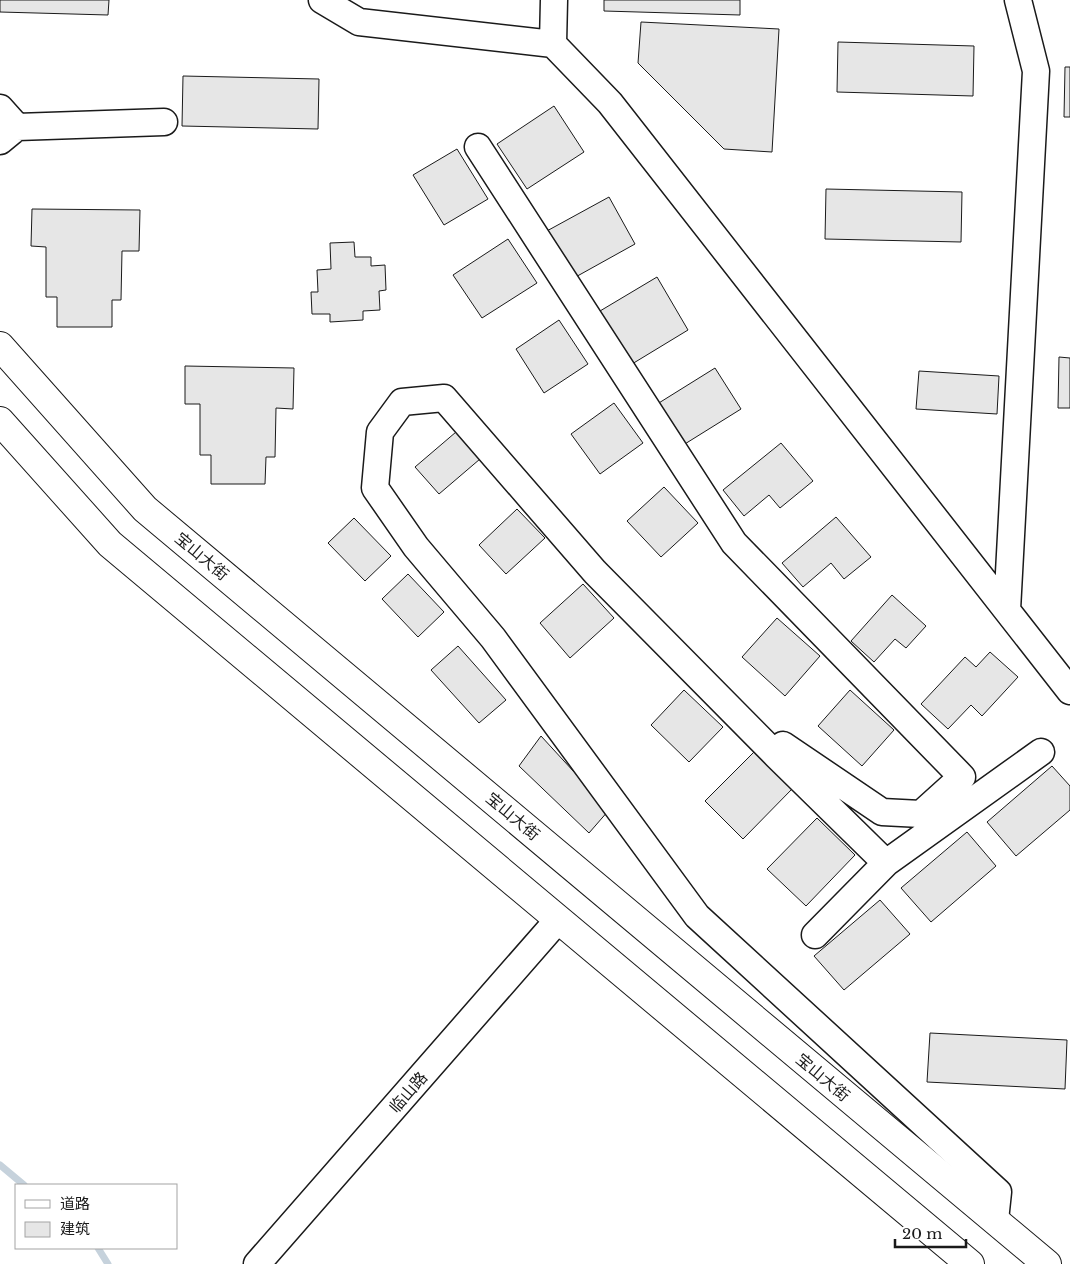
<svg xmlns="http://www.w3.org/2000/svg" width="1070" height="1264" font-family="'Libre Baskerville','Noto Sans SC',serif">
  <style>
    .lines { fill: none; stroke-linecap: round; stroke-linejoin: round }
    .stream { stroke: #c6d2dc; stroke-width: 7 }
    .building { fill: #e6e6e6; stroke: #1a1a1a }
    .minor-casing { stroke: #1a1a1a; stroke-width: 29 }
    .major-casing { stroke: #1a1a1a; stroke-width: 30 }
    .minor { stroke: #fff; stroke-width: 26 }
    .major { stroke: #fff; stroke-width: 28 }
    .labels { text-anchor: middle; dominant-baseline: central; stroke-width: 4; stroke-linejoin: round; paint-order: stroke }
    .street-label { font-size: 16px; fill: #1a1a1a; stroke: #fff }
  </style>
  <rect width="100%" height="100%" fill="#fff"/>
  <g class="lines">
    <path class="stream" d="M0,1165l24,20
      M98,1248l10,16"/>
  </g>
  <path class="building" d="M0,0h109l-1,15 -108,-3z
    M604,0h136v15l-136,-4z
    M641,22l138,7 -7,123 -48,-3 -86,-86z
    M838,42l136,4 -1,50 -136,-4z
    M1065,67h5v50h-6z
    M183,76l136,3 -1,50 -136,-3z
    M554,106l30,46 -57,37 -30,-45z
    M457,149l31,50 -44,26 -31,-50z
    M826,189l136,3 -1,50 -136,-3z
    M609,197l26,47 -63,35 -27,-47z
    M32,209l108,1 -1,41h-17l-1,49h-9v27h-55v-30h-11v-50l-15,-1z
    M508,239l29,44 -55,35 -29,-43z
    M354,242l1,15h16v9l14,-1 1,25 -7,1 1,19 -17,1v9l-33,2v-8h-18l-1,-22h7l-1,-22 14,-1 -1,-26z
    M657,277l31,53 -56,34 -32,-53z
    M559,320l29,44 -44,29 -28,-44z
    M1059,357l11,1v50h-12z
    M185,366l109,2 -1,41 -17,-1 -1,49h-9l-1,27h-54v-29h-11v-51h-15z
    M715,368l26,41 -61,38 -26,-41z
    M919,371l80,5 -2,38 -81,-5z
    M614,403l29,40 -43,31 -29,-40z
    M456,432l24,27 -41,35 -24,-27z
    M781,443l32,38 -33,27 -11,-13 -25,21 -21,-26z
    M664,487l34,36 -37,34 -34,-36z
    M517,509l28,29 -39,36 -27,-29z
    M836,517l35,40 -27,22 -13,-16 -28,24 -21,-24z
    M354,518l37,38 -26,25 -37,-38z
    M408,574l36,38 -26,25 -36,-38z
    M583,584l31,34 -44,40 -30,-35z
    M892,595l34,31 -20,22 -11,-9 -21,23 -23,-21z
    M777,618l43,38 -35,40 -43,-39z
    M458,646l48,54 -27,23 -48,-53z
    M990,652l28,25 -36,39 -11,-11 -23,24 -27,-25 44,-47 11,10z
    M684,690l39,37 -34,35 -38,-37z
    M850,690l44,40 -32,36 -44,-40z
    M541,736l68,74 -20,23 -70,-67z
    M755,751l38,37 -50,51 -38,-38z
    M1052,766l18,20v24l-54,46 -29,-34z
    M817,818l38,37 -49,51 -39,-37z
    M967,832l29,34 -65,56 -30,-34z
    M880,900l30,34 -66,56 -30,-34z
    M930,1033l137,7 -2,49 -138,-7z"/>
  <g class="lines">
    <g class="minor-casing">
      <path id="minor" d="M322,0l37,22 194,22 57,59 460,588
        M553,44l1,-44
        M0,108l17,19
        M0,141l17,-14 147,-5
        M478,147l256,396 228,234 -41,37 -39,-2 -99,-67
        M1007,610l29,-539 -18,-71
        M815,935l71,-72
        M995,1220l3,-28 -301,-276 -204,-278 -77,-91 -41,-59 5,-56 22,-30 42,-4 151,174 182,184 109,107 155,-111
        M257,1264l301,-344"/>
    </g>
    <g class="major-casing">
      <path id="major" d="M0,346l145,163 902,755
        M0,421l110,123 860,720"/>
    </g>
    <use href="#minor" class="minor"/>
    <use href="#major" class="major"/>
  </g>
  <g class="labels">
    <g class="street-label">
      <text transform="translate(202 556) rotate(40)">宝山大街</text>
      <text transform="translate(513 816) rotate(40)">宝山大街</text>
      <text transform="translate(823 1077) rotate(40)">宝山大街</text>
      <text transform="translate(408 1092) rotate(-49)">临山路</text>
    </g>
  </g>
  <rect x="15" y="1184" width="162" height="65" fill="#ffffff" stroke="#a3a3a3"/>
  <rect x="25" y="1200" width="25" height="8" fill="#ffffff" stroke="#a3a3a3"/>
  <text x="60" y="1209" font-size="15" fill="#1a1a1a">道路</text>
  <rect x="25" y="1222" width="25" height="15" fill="#e6e6e6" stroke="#a3a3a3"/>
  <text x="60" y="1234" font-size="15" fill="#1a1a1a">建筑</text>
  <path d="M895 1239v8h71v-8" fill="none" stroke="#1a1a1a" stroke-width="2.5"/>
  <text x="902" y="1239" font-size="15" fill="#1a1a1a" stroke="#ffffff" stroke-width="4" paint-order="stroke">20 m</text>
</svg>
